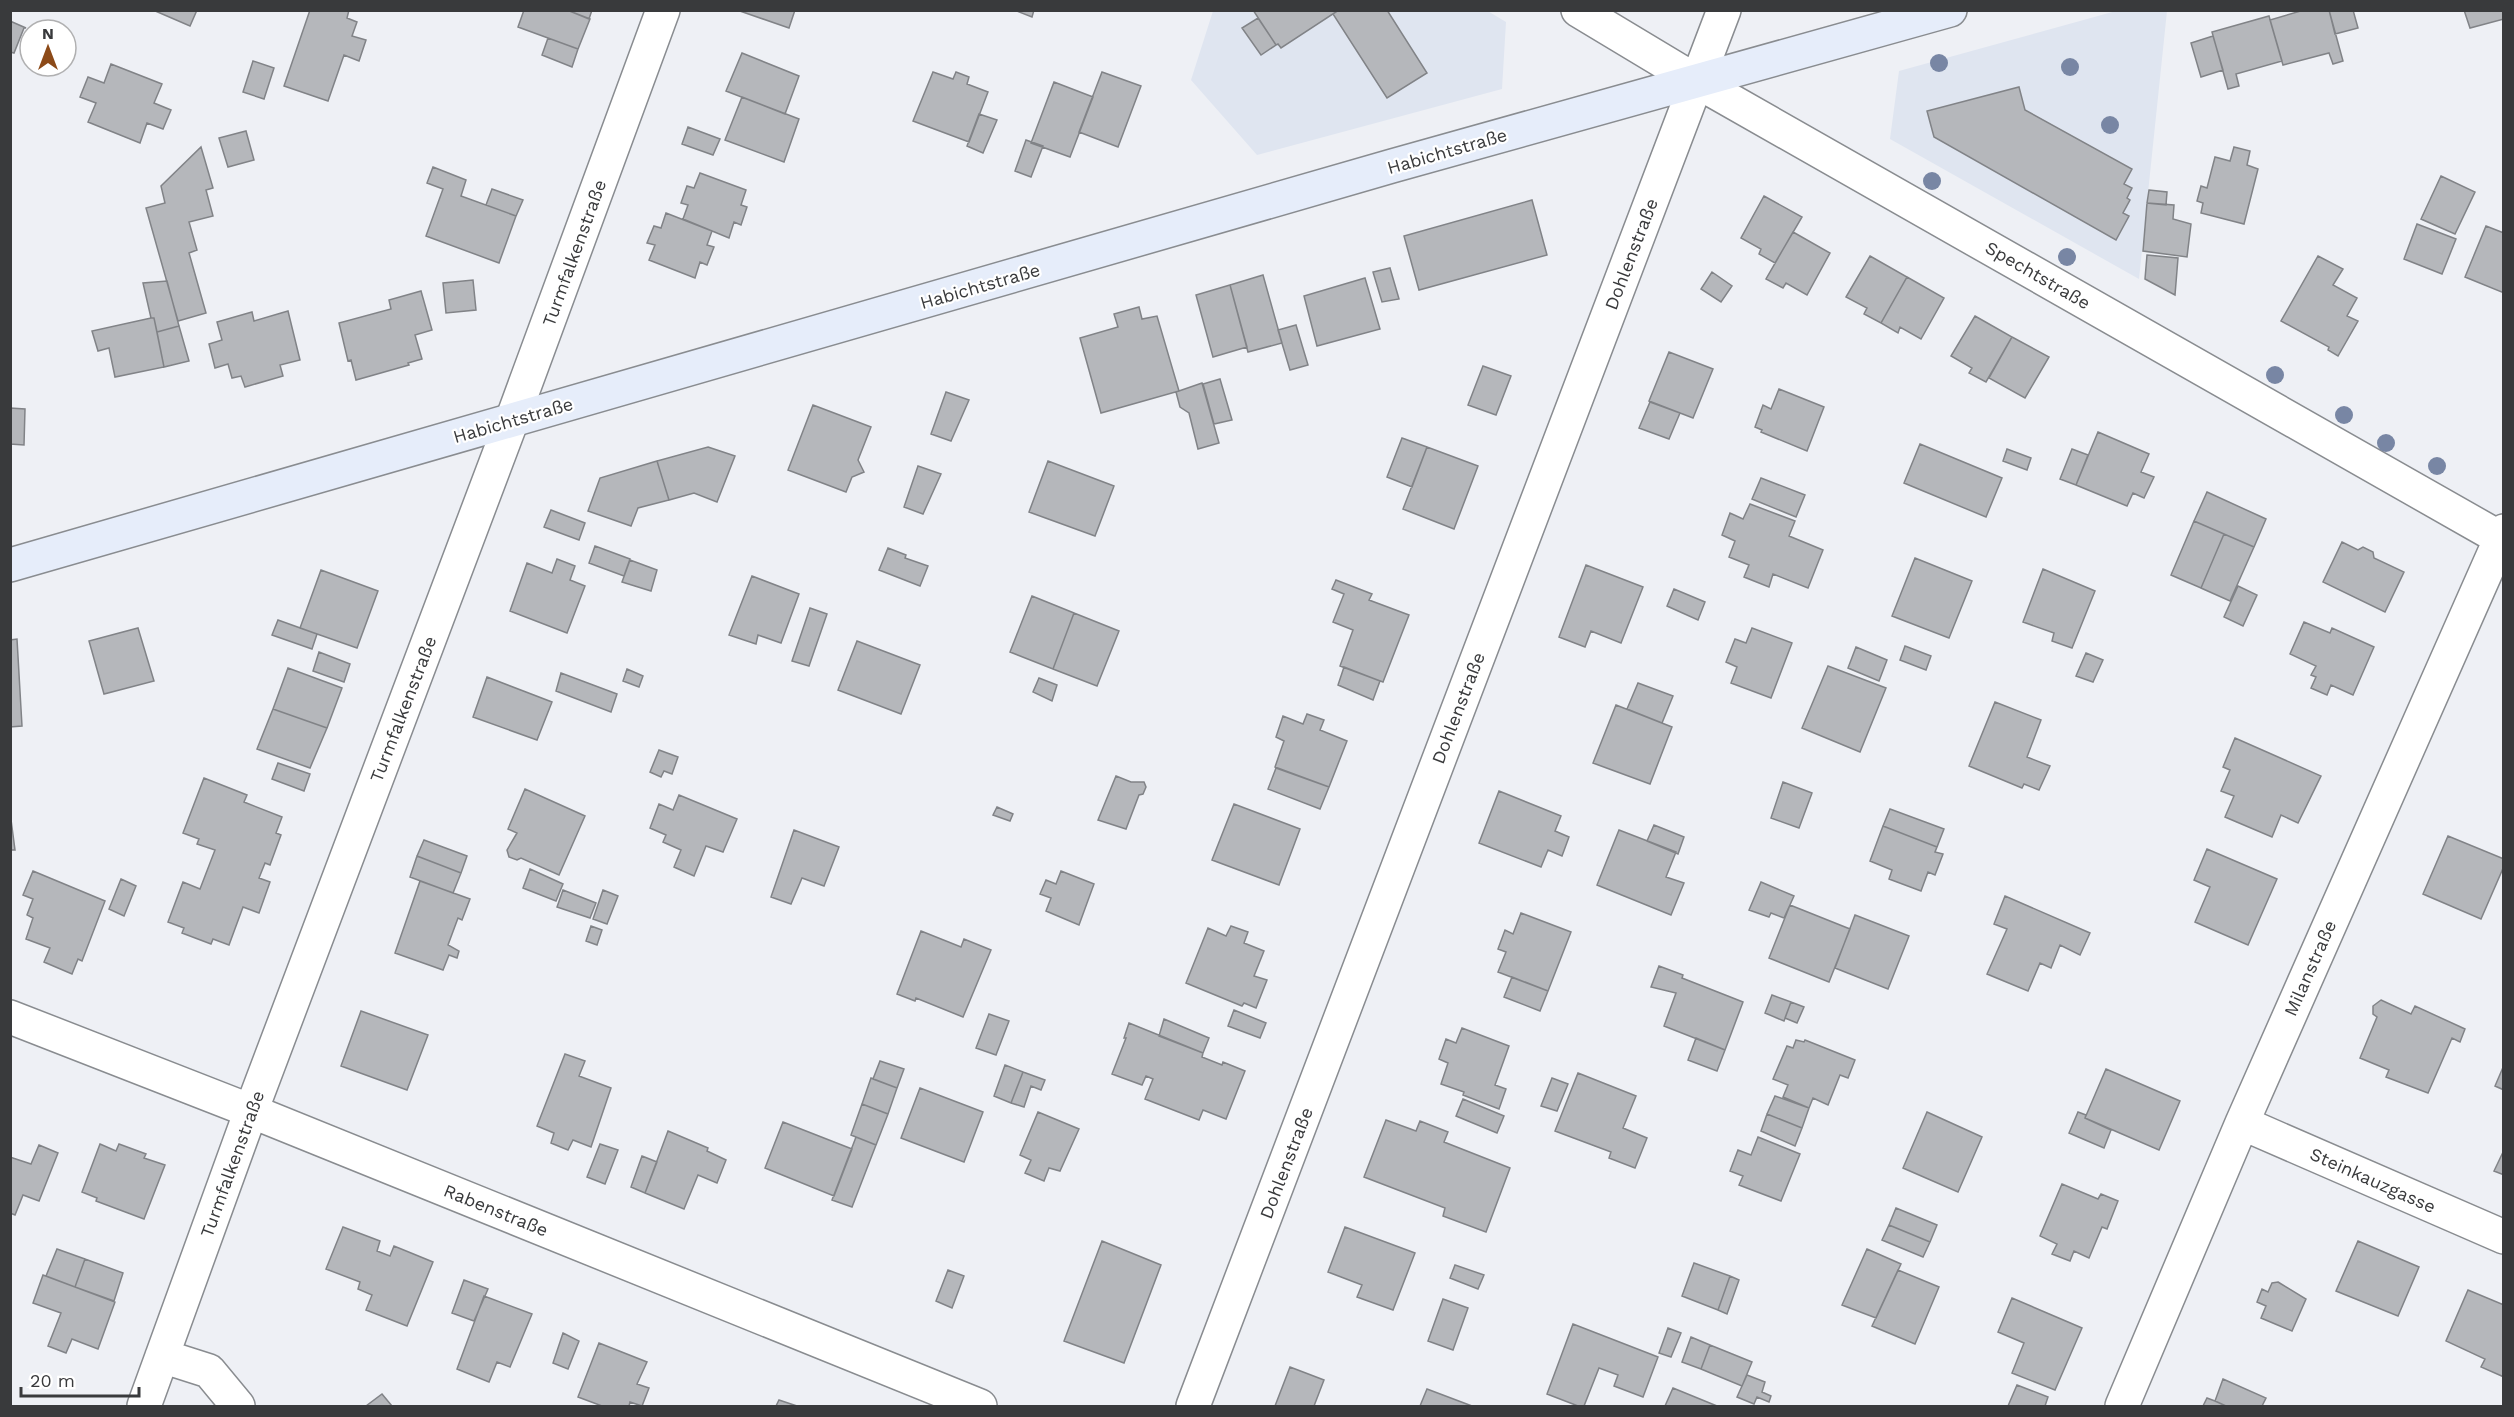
<svg xmlns="http://www.w3.org/2000/svg" width="2514" height="1417" font-family="'Work Sans',sans-serif">
  <style>
    .built { fill: #dfe5f0 }
    .building { fill: #b5b7bb; stroke: #818387; stroke-width: 1.5 }
    .lines { fill: none; stroke-linecap: round; stroke-linejoin: round }
    .street-casing { stroke: #898c90; stroke-width: 36 }
    .secondary-casing { stroke: #898c90; stroke-width: 36 }
    .street { stroke: #fff; stroke-width: 33 }
    .secondary { stroke: #e6edfa; stroke-width: 33 }
    .tree { fill: #7886a4 }
    .labels { text-anchor: middle; dominant-baseline: central; stroke-width: 4.5; stroke-linejoin: round; paint-order: stroke }
    .street-label { font-size: 18px; fill: #393a3c; stroke: #fff }
  </style>
  <rect width="100%" height="100%" fill="#eef0f5"/>
  <path class="built" d="M1486,10l20,12 -4,67 -245,66 -66,-75 22,-69z
    M2116,11h51l-28,268 -249,-140 9,-68z"/>
  <path class="building" d="M153,10h44l-7,16z
    M310,10h39l-2,8 10,4 -5,14 14,4 -7,21 -15,-6 -16,46 -44,-15z
    M524,10h43l23,9 -12,30 -60,-22z
    M567,10h25l-3,9z
    M737,10h58l-6,18z
    M1014,10h20l-2,7z
    M1253,10h86l-58,38 -3,-4 -2,1z
    M1339,10h48l40,63 -40,25 -54,-84z
    M2304,10h25l14,51 -10,3 -4,-11 -46,12 -13,-45z
    M2329,10h24l5,18 -23,6z
    M2464,10h40v9l-34,9z
    M2269,16l13,45 -46,13 3,12 -11,3 -16,-57z
    M1258,18l18,27 -15,10 -19,-27z
    M10,21l16,7h-2l-10,25 -4,-1z
    M2213,36l10,34 -22,7 -10,-34z
    M548,38l30,11 -6,18 -30,-12z
    M742,53l57,23 -14,38 -59,-23z
    M253,61l21,7 -10,31 -21,-7z
    M111,64l51,20 -8,19 17,7 -8,19 -16,-6 -7,20 -52,-21 8,-19 -16,-6 8,-20 16,6z
    M933,72l20,7 3,-7 13,5 -2,7 21,8 -19,50 -56,-21z
    M1102,72l39,14 -23,61 -39,-15z
    M1054,82l39,15 -23,60 -39,-14z
    M2019,87l6,23 107,59 -8,15 8,4 -5,10 3,2 -7,13 6,3 -13,24 -182,-103 -7,-26z
    M742,97l57,22 -15,43 -59,-22z
    M979,114l18,6 -14,33 -16,-7z
    M688,127l32,12 -7,16 -31,-11z
    M246,131l8,29 -26,7 -9,-29z
    M1026,140l17,6 -12,31 -16,-6z
    M201,147l12,41 -7,2 7,26 -24,6 8,28 -8,3 17,60 -28,8 -32,-113 19,-5 -4,-17z
    M2234,147l16,4 -3,14 11,4 -14,55 -43,-11 2,-10 -6,-2 4,-15 6,2 8,-31 15,4z
    M433,167l33,13 -5,16 55,20 -17,47 -73,-27 17,-47 -16,-6z
    M700,173l46,17 -5,15 6,2 -6,18 -7,-3 -5,16 -46,-19 5,-14 -7,-2 6,-17 7,2z
    M2441,176l34,16 -20,42 -34,-15z
    M492,189l31,11 -7,16 -30,-11z
    M2149,190l18,2 -1,13 -19,-2z
    M1764,196l38,21 -27,46 -16,-9 2,-5 -20,-11z
    M1532,200l15,55 -128,35 -15,-54z
    M2147,203l27,2 -1,14 18,5 -4,33 -44,-6z
    M666,213l46,18 -5,14 7,2 -7,18 -7,-3 -5,16 -46,-18 6,-15 -8,-2 7,-17 7,2z
    M2417,224l39,15 -14,35 -38,-15z
    M2486,226l18,7v60l-39,-16z
    M1793,232l37,21 -23,42 -21,-12 -3,5 -17,-9z
    M2147,255l31,3 -3,37 -30,-16z
    M1870,256l37,21 -26,46 -17,-9 3,-6 -21,-11z
    M2318,256l25,13 -10,16 24,13 -10,18 11,5 -20,35 -10,-6 1,-3 -48,-26z
    M1390,268l9,31 -17,3 -9,-30z
    M1712,272l20,14 -11,16 -20,-13z
    M1263,275l19,68 -34,9 -18,-67z
    M1907,277l37,21 -23,41 -21,-12 -2,6 -17,-10z
    M1365,278l15,51 -63,17 -13,-50z
    M473,280l3,30 -30,3 -3,-30z
    M167,281l12,45 -22,6 -3,-14h-3l-8,-35z
    M1230,285l17,62 -34,10 -17,-62z
    M421,291l11,39 -17,5 7,24 -14,4 1,2 -53,15 -5,-20 -3,1 -9,-38 52,-14 -2,-9z
    M1139,307l3,12 15,-3 22,75 -78,22 -21,-75 38,-11 -4,-13z
    M288,311l12,49 -20,5 3,11 -38,11 -4,-11 -9,2 -4,-14 -13,4 -6,-24 13,-4 -5,-18 35,-10 2,9z
    M1975,316l37,21 -26,45 -17,-9 3,-5 -21,-12z
    M151,318h3l10,49 -49,10 -6,-29 -11,3 -6,-20z
    M1296,325l12,40 -18,5 -12,-40z
    M179,326l10,35 -25,6 -7,-35z
    M2012,337l37,20 -24,41 -36,-20z
    M1669,352l44,17 -20,49 -44,-17z
    M1483,366l28,10 -15,39 -28,-10z
    M1220,379l12,41 -18,4 -11,-40z
    M1202,383l17,60 -21,6 -9,-36 -9,-6 -4,-15z
    M1779,389l45,18 -17,44 -46,-19 1,-2 -7,-3 8,-22 8,4z
    M946,392l23,8 -18,41 -20,-7z
    M1650,402l30,11 -11,26 -30,-11z
    M813,405l58,22 -13,33 6,12 -12,5 -6,15 -58,-22z
    M10,408l15,1 -1,36 -14,-1z
    M2098,432l51,22 -8,18 13,5 -10,21 -11,-5 -6,13 -51,-21z
    M1402,438l25,9 -15,40 -25,-10z
    M1920,444l82,34 -16,39 -82,-34z
    M708,447l27,9 -18,46 -23,-9 -25,7 -12,-39z
    M1427,447l51,19 -24,63 -51,-20z
    M2007,449l24,9 -4,12 -24,-9z
    M2072,449l16,6 -12,30 -16,-6z
    M657,461l12,39 -31,8 -7,18 -43,-15 12,-33z
    M1048,461l66,25 -19,50 -66,-24z
    M918,466l23,8 -18,40 -19,-7z
    M1761,478l44,17 -9,22 -44,-18z
    M2207,492l59,27 -12,28 -60,-26z
    M1750,504l45,17 -6,15 34,14 -15,38 -35,-14 -4,13 -25,-10 5,-12 -20,-8 6,-16 -13,-6 8,-22 13,6z
    M551,510l34,13 -6,17 -35,-13z
    M2194,521l30,13 -23,54 -30,-13z
    M2224,534l30,13 -24,54 -29,-13z
    M2342,542l16,8 5,-3 10,5 1,6 30,14 -19,40 -62,-30z
    M595,546l35,13 -6,17 -35,-13z
    M888,548l18,7 -1,3 23,8 -8,20 -41,-16z
    M1915,558l57,23 -23,57 -57,-22z
    M557,559l18,7 -5,14 15,6 -18,47 -57,-22 17,-48 25,10z
    M630,560l27,10 -6,21 -29,-9z
    M1586,565l57,22 -22,56 -30,-12 -6,16 -26,-10z
    M2043,569l52,22 -23,57 -20,-7 2,-8 -31,-11z
    M321,570l57,21 -21,57 -57,-20z
    M752,576l47,18 -18,49 -23,-8 -2,9 -27,-9z
    M1336,580l36,14 -3,6 40,15 -26,67 -43,-16 13,-36 -20,-8 11,-28 -12,-5z
    M2238,586l19,9 -14,31 -19,-9z
    M1674,589l31,13 -7,18 -31,-14z
    M1032,596l42,17 -21,56 -43,-17z
    M810,608l17,6 -18,52 -17,-5z
    M1074,613l45,18 -22,55 -44,-17z
    M278,620l39,14 -5,15 -40,-14z
    M2304,622l26,11 2,-5 42,19 -21,48 -22,-10 -4,10 -16,-7 5,-11 -5,-2 5,-9 -26,-12z
    M138,628l16,53 -50,13 -15,-53z
    M1752,628l40,15 -21,55 -40,-15 6,-16 -11,-5 9,-23 11,4z
    M17,639l5,87 -12,1v-87z
    M857,641l63,24 -19,49 -63,-24z
    M1905,646l26,10 -5,14 -26,-10z
    M1856,647l31,13 -8,21 -31,-13z
    M319,652l31,12 -6,18 -31,-11z
    M2086,653l17,7 -10,22 -17,-6z
    M1828,666l58,22 -26,64 -58,-24z
    M1344,667l36,14 -7,19 -35,-15z
    M288,668l54,20 -15,40 -54,-19z
    M627,669l16,7 -4,11 -16,-6z
    M561,673l56,21 -6,18 -55,-21z
    M487,677l65,25 -15,38 -64,-23z
    M1039,678l18,7 -5,16 -19,-9z
    M1638,683l35,13 -11,27 -35,-14z
    M1995,702l46,18 -14,37 23,9 -11,24 -15,-6 -2,4 -53,-22z
    M1616,705l56,22 -22,57 -57,-21z
    M273,709l54,19 -17,40 -53,-19z
    M1307,714l17,6 -4,10 27,11 -18,46 -54,-20 9,-26 -8,-4 7,-21 20,8z
    M2235,738l86,38 -23,47 -17,-8 -9,22 -47,-20 9,-21 -13,-5 9,-21 -7,-3z
    M659,750l19,7 -6,17 -8,-3 -3,6 -11,-5z
    M278,763l32,11 -6,17 -32,-12z
    M1276,768l53,19 -9,22 -52,-20z
    M1116,776l15,6h13l2,5 -3,7 -4,1 -13,34 -28,-9z
    M204,778l43,17 -3,7 38,15 -6,16 5,2 -11,30 -5,-2 -6,15 11,4 -11,31 -16,-6 -14,38 -16,-6 -2,5 -29,-11 2,-5 -16,-6 15,-40 17,7 15,-39 -18,-6 2,-5 -16,-6z
    M1783,782l29,11 -13,35 -28,-10z
    M525,789l60,27 -26,59 -38,-17 -4,2 -8,-3 -2,-7 10,-17 -9,-4z
    M1499,791l62,25 -6,15 14,6 -7,19 -14,-6 -7,17 -62,-24z
    M679,795l58,24 -14,33 -17,-6 -12,30 -20,-9 7,-17 -18,-8 3,-7 -16,-7 9,-24 14,6z
    M1234,804l66,25 -21,56 -67,-25z
    M997,807l16,7 -3,7 -17,-6z
    M1890,809l54,20 -7,18 -54,-21z
    M10,812l5,38h-5z
    M1654,825l30,12 -6,17 -31,-13z
    M1883,826l54,21 -2,5 8,2 -8,21 -7,-3 -7,19 -32,-12 3,-9 -22,-9z
    M794,830l45,17 -15,39 -22,-8 -11,26 -20,-7z
    M1619,830l57,22 -10,25 18,6 -13,32 -74,-30z
    M2448,836l56,23v7l-23,53 -58,-25z
    M424,840l43,16 -6,17 -44,-17z
    M2207,849l70,30 -29,66 -53,-23 15,-35 -16,-7z
    M417,856l44,17 -8,20 -43,-16z
    M530,869l33,15 -7,17 -33,-13z
    M33,871l72,30 -23,60 -4,-2 -6,15 -28,-12 6,-14 -24,-9 7,-21 -6,-3 6,-16 -10,-4z
    M1061,871l33,13 -15,41 -33,-14 5,-13 -11,-4 6,-14 10,4z
    M121,879l15,7 -12,30 -15,-7z
    M420,881l50,18 -8,21 -4,-2 -10,27 11,6 -2,7 -8,-3 -6,15 -48,-17z
    M1761,882l33,14 -10,22 -13,-5 -2,4 -20,-7z
    M563,890l33,13 -6,15 -33,-11z
    M603,890l15,6 -11,28 -14,-5z
    M2005,896l85,37 -10,22 -20,-10 -9,23 -11,-5 -12,28 -41,-17 20,-45 -13,-5z
    M1790,905l60,24 -21,53 -60,-24z
    M1521,913l50,19 -23,59 -50,-19 8,-20 -8,-3 7,-19 8,4z
    M1855,915l54,21 -21,53 -53,-21z
    M591,926l11,4 -5,15 -11,-4z
    M1231,926l17,6 -4,11 20,8 -10,25 13,4 -11,28 -12,-5 -2,3 -56,-23 22,-55 18,8z
    M921,931l40,16 3,-8 27,11 -28,67 -47,-19 -1,3 -18,-7z
    M1659,966l24,9 -1,3 61,24 -18,48 -61,-24 12,-33 -25,-6z
    M1512,977l36,14 -8,20 -36,-14z
    M1772,995l19,7 -7,19 -19,-8z
    M2381,1000l30,14 4,-8 50,23 -5,13 -8,-4 -24,55 -42,-16 3,-7 -29,-12 17,-41 -4,-3v-8z
    M1791,1002l13,5 -7,16 -12,-5z
    M1234,1010l32,13 -6,15 -32,-12z
    M361,1011l67,24 -21,55 -66,-24z
    M989,1014l20,7 -13,34 -20,-7z
    M1164,1019l45,19 -6,15 -44,-17z
    M1129,1023l74,30 -1,4 20,8 1,-3 22,9 -19,48 -23,-9 -4,10 -54,-21 8,-20 -7,-3 -4,9 -30,-11 14,-36h-2z
    M1462,1028l47,18 -14,39 11,4 -7,20 -36,-14 1,-3 -23,-8 7,-21 -9,-4 7,-20 10,4z
    M1696,1038l29,12 -8,21 -29,-11z
    M1796,1040l8,2 1,-2 50,20 -7,18 -8,-3 -12,30 -15,-7 -4,10 -26,-11 5,-12 -15,-6 14,-33 6,2z
    M565,1054l20,7 -6,15 32,12 -20,59 -18,-7 -5,10 -17,-7 3,-10 -17,-7z
    M880,1061l24,8 -7,19 -24,-9z
    M1005,1065l18,7 -12,31 -17,-7z
    M2504,1065v25l-9,-4z
    M2106,1069l74,32 -21,49 -74,-32z
    M1023,1072l22,8 -4,10 -10,-4 -7,21 -13,-4z
    M1578,1073l58,23 -13,32 24,10 -12,30 -26,-10 2,-6 -56,-21z
    M871,1078l26,10 -9,26 -26,-10z
    M1552,1078l16,6 -11,27 -16,-5z
    M920,1088l63,24 -19,50 -63,-24z
    M1775,1096l34,12 -7,20 -35,-14z
    M1463,1099l41,17 -7,17 -41,-17z
    M862,1104l26,10 -12,31 -25,-10z
    M1038,1112l41,17 -19,42 -11,-3 -5,13 -19,-8 6,-13 -11,-5z
    M1927,1112l55,25 -24,55 -55,-24z
    M2078,1112l8,3 -1,3 26,12 -7,18 -35,-15z
    M1767,1114l35,14 -7,18 -34,-15z
    M1386,1120l30,11 4,-10 28,11 -4,10 66,26 -24,64 -43,-16 2,-8 -81,-31z
    M783,1122l69,27 -18,47 -69,-28z
    M668,1131l40,17 -1,3 19,9 -9,23 -19,-8 -14,34 -39,-16z
    M856,1137l20,8 -24,62 -20,-7z
    M1758,1137l42,17 -19,47 -42,-16 4,-9 -13,-5 8,-21 13,5z
    M100,1144l16,7 3,-7 27,10 -2,4 21,7 -21,54 -48,-18 1,-3 -15,-6z
    M600,1144l18,6 -13,34 -18,-7z
    M39,1145l19,8 -19,48 -16,-6 -8,20 -5,-2v-56l21,7z
    M2504,1150v25l-10,-4z
    M642,1156l15,6 -12,31 -14,-6z
    M2062,1184l36,15 3,-5 17,7 -11,28 -5,-2 -13,31 -15,-7 -4,10 -18,-7 5,-10 -17,-8z
    M1896,1208l41,17 -7,17 -41,-17z
    M1889,1225l41,17 -7,15 -41,-17z
    M343,1227l37,14 -3,10 13,5 4,-10 39,16 -26,64 -41,-16 6,-15 -14,-6 2,-7 -34,-13z
    M1345,1227l70,26 -22,57 -36,-13 5,-12 -34,-13z
    M1102,1241l59,24 -37,98 -60,-22z
    M2358,1241l61,26 -21,49 -62,-25z
    M57,1249l28,10 -10,28 -29,-11z
    M1867,1249l34,15 -25,54 -34,-13z
    M85,1259l38,14 -9,28 -39,-14z
    M1694,1263l36,13 -12,34 -36,-14z
    M1455,1265l29,10 -6,14 -28,-11z
    M948,1270l16,6 -12,32 -16,-7z
    M1898,1270l41,17 -24,57 -43,-18z
    M43,1275l72,27 -17,47 -26,-10 -6,14 -18,-7 13,-33 -28,-10z
    M1730,1276l9,4 -12,34 -9,-4z
    M464,1280l24,9 -14,32 -22,-8z
    M2278,1282l28,17 -14,32 -31,-13 5,-12 -9,-4 5,-13 6,3 4,-9z
    M2468,1290l36,15v72l-23,-10 4,-8 -39,-18z
    M484,1296l48,18 -22,53 -13,-5 -8,20 -32,-13z
    M2012,1298l70,30 -27,62 -43,-17 12,-30 -26,-11z
    M1443,1299l25,9 -15,42 -25,-9z
    M1573,1324l85,33 -15,40 -29,-11 4,-11 -19,-7 -15,38h-6l-31,-12z
    M1668,1328l13,5 -10,24 -12,-4z
    M563,1333l16,8 -11,28 -15,-6z
    M1691,1337l19,8 -9,24 -19,-7z
    M599,1343l48,19 -10,22 12,4 -7,18 -12,-4 -1,4h-27l-24,-9z
    M1710,1345l42,17 -10,24 -41,-17z
    M1290,1367l34,13 -10,26h-39z
    M1747,1375l18,7 -3,10 9,4 -2,6 -12,-5 -3,7 -17,-7z
    M2223,1379l43,19 -4,8h-36l-11,-5z
    M2017,1385l31,12 -3,9h-37z
    M1673,1388l44,18h-52z
    M1427,1389l45,17h-55h3z
    M382,1394l10,12h-26z
    M2207,1398l8,3 11,5h-23z
    M779,1400l18,6h-21z"/>
  <g class="lines">
    <g class="street-casing">
      <path id="street" d="M1578,10l118,71 804,457
        M10,1017l241,94 729,295
        M2242,1123l262,114
        M162,1356l47,15 29,35
        M144,1406l107,-295 261,-691 151,-410
        M1193,1406l531,-1396
        M2122,1406l120,-283 262,-592"/>
    </g>
    <g class="secondary-casing">
      <path id="secondary" d="M10,565l1382,-399 558,-156"/>
    </g>
    <use href="#street" class="street"/>
    <use href="#secondary" class="secondary"/>
  </g>
  <g class="tree">
    <circle cx="1939" cy="63" r="9"/>
    <circle cx="2070" cy="67" r="9"/>
    <circle cx="2110" cy="125" r="9"/>
    <circle cx="1932" cy="181" r="9"/>
    <circle cx="2067" cy="257" r="9"/>
    <circle cx="2275" cy="375" r="9"/>
    <circle cx="2344" cy="415" r="9"/>
    <circle cx="2386" cy="443" r="9"/>
    <circle cx="2437" cy="466" r="9"/>
  </g>
  <g class="labels">
    <g class="street-label">
      <text transform="translate(1447 151) rotate(-16)">Habichtstraße</text>
      <text transform="translate(574 253) rotate(-70)">Turmfalkenstraße</text>
      <text transform="translate(1631 254) rotate(-69)">Dohlenstraße</text>
      <text transform="translate(2038 275) rotate(30)">Spechtstraße</text>
      <text transform="translate(980 286) rotate(-16)">Habichtstraße</text>
      <text transform="translate(513 420) rotate(-16)">Habichtstraße</text>
      <text transform="translate(1458 708) rotate(-69)">Dohlenstraße</text>
      <text transform="translate(403 709) rotate(-69)">Turmfalkenstraße</text>
      <text transform="translate(2310 968) rotate(-66)">Milanstraße</text>
      <text transform="translate(1286 1163) rotate(-69)">Dohlenstraße</text>
      <text transform="translate(232 1164) rotate(-70)">Turmfalkenstraße</text>
      <text transform="translate(2373 1180) rotate(24)">Steinkauzgasse</text>
      <text transform="translate(496 1210) rotate(22)">Rabenstraße</text>
    </g>
  </g>
  <rect width="2514" height="1417" fill="none" stroke="#393a3c" stroke-width="24"/>
  <g transform="translate(48 48)"><circle r="28" fill="#ffffff" stroke="#b0b0b1" stroke-width="1.5"/>
  <path d="M0-4.5L10 22L0 15L-10 22Z" fill="#8c4a18"/>
  <text y="-9" font-size="16" font-weight="bold" text-anchor="middle" fill="#393a3c">N</text>
  </g>
  <path d="M21 1387v9h118v-9" fill="none" stroke="#393a3c" stroke-width="3"/>
  <text x="30" y="1387" font-size="18" fill="#393a3c" stroke="#ffffff" stroke-width="4.5" paint-order="stroke">20 m</text>
</svg>
